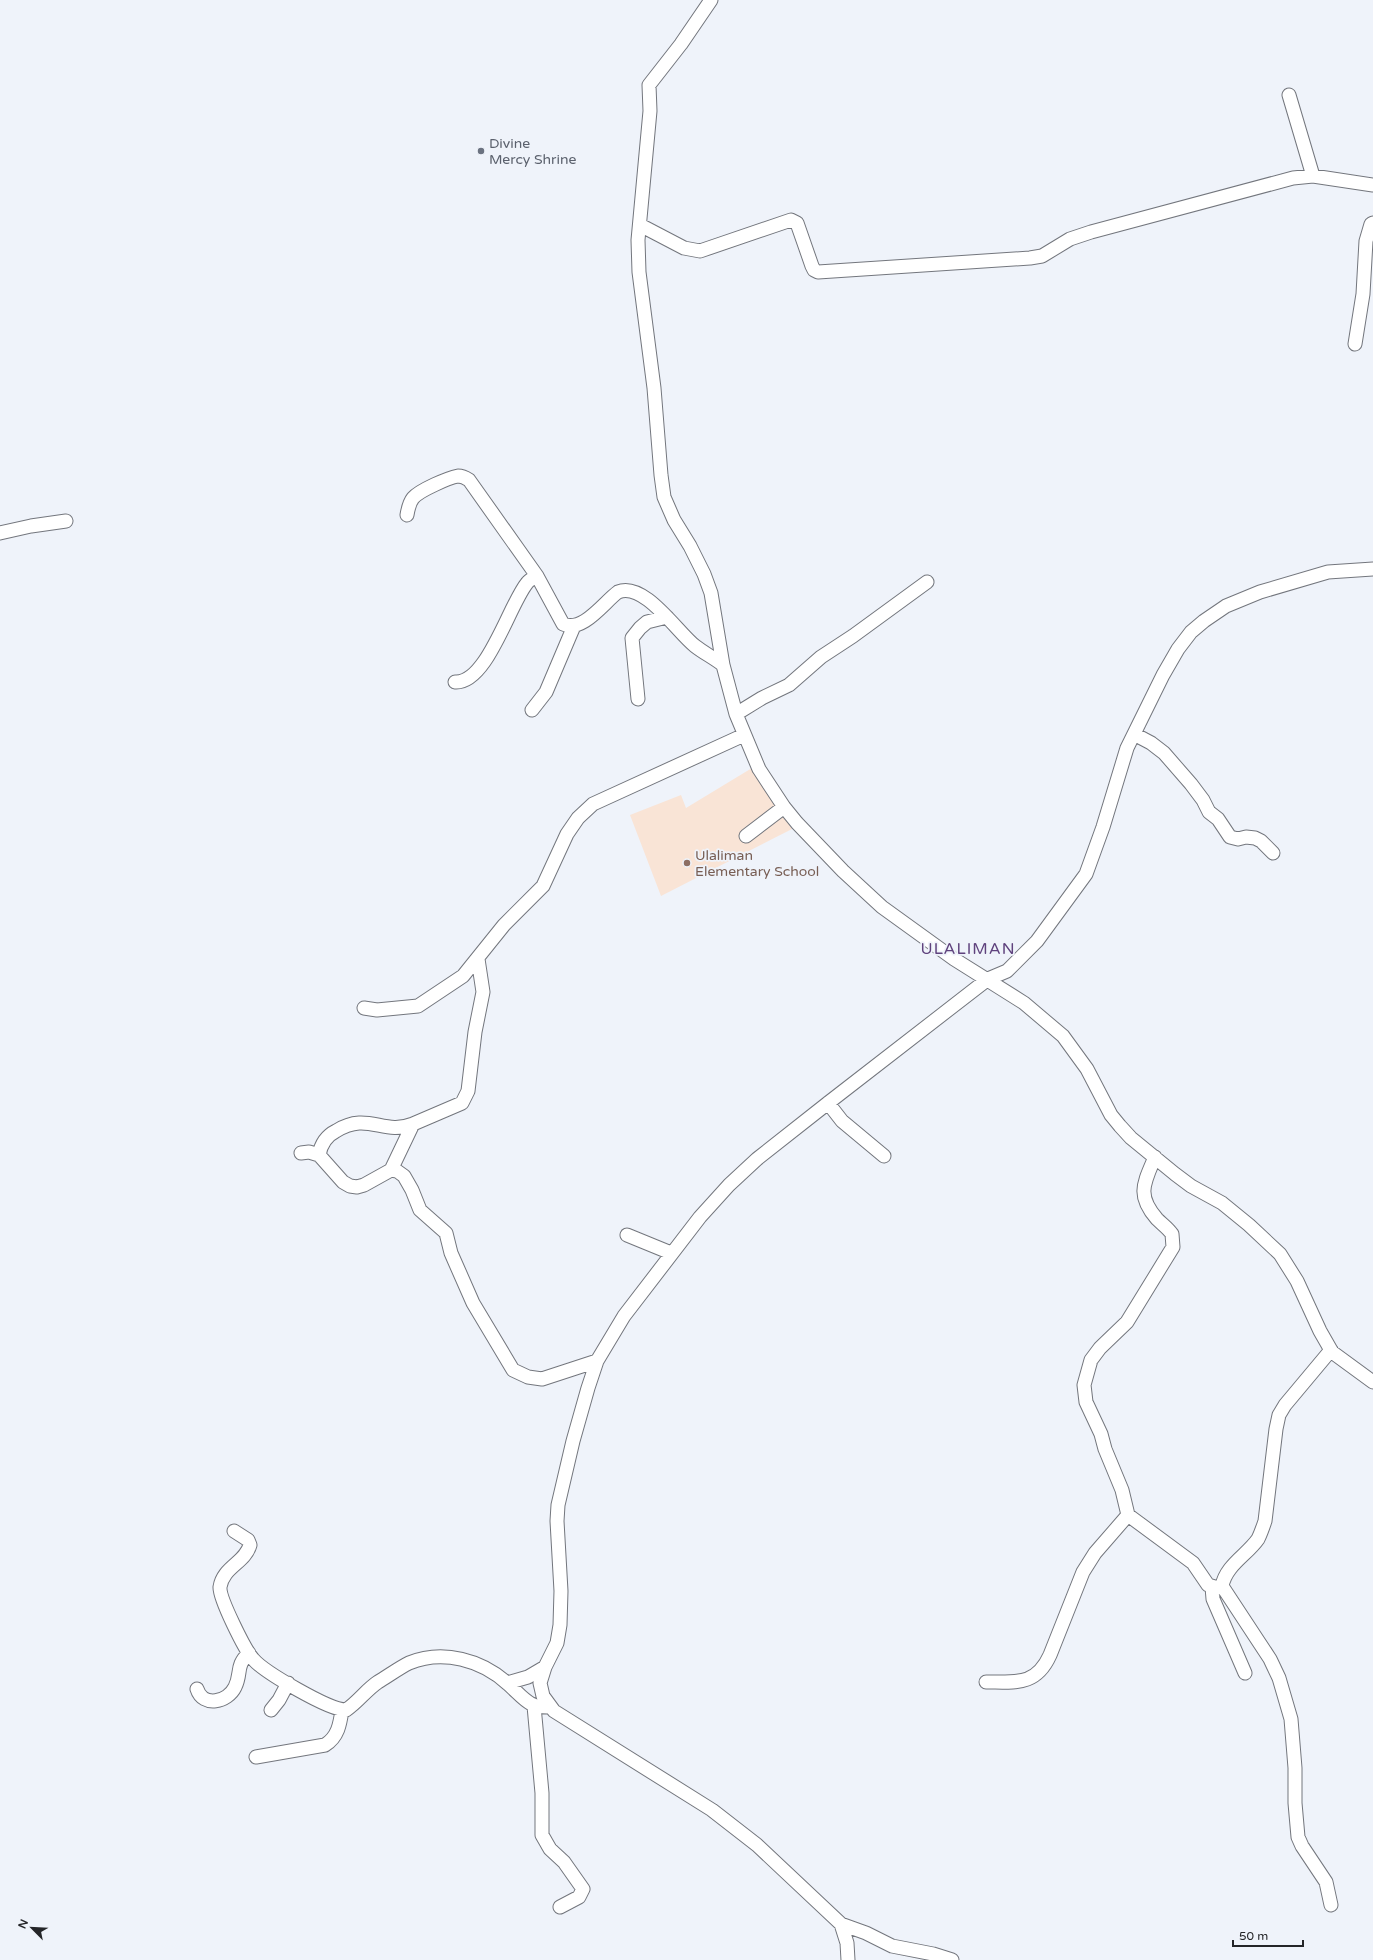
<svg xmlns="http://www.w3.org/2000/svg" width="1373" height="1960" font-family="'Varela Round',sans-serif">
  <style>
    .education { fill: #f9e4d6 }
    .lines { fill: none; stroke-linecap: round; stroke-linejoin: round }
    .minor-casing { stroke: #73767d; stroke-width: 15 }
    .minor { stroke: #fff; stroke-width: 13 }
    .worship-dot { fill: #6b7280; stroke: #eff3fa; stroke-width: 1.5 }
    .education-dot { fill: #8d6e63; stroke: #eff3fa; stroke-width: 1.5 }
    .labels { text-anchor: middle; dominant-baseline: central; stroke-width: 3.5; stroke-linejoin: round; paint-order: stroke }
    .worship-label { font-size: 14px; fill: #5b616d; stroke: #eff3fa; text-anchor: start }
    .education-label { font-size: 14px; fill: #785e54; stroke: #eff3fa; text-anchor: start }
    .quarter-label { font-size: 16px; letter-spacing: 1px; fill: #5f427d; stroke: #eff3fa }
  </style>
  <rect width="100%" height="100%" fill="#eff3fa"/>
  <path class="education" d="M752,768l40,61 -131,67 -31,-81 51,-20 5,13z"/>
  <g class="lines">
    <g class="minor-casing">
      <path id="minor" d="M711,0l-30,44 -32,41 1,26 -12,129 1,32 15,116 7,87 3,22 10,23 16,26 14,28 7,19 12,72 13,49 23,55 25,38 13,16 46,48 39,36 72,52 70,44 39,33 24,33 24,46 9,11 11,12 44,36 16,12 31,17 27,22 31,29 17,27 23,50 12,21 41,30
        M1289,95l24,81 60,9
        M640,225l44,23 16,3 91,-31 6,3 15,43 2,4 4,2 212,-14 12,-2 28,-17 21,-7 202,-54 20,-2
        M1355,344l8,-50 3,-53 5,-17 2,-1
        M407,515c1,-6 2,-12 6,-17 7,-8 35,-20 45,-22 4,0 8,2 11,4l68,96 26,48c20,9 41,-22 55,-32 26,-11 59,40 77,54 9,7 19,12 28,19
        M0,533l31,-7 35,-5
        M455,682c32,2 54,-77 72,-99 2,-3 6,-5 10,-7
        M638,699l-6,-61 8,-10 7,-6 20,-5
        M532,710l14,-18 28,-66
        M736,714l26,-16 27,-13 32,-28 32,-21 74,-54
        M1134,734l17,9 13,10 27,31 12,16 6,12 9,7 12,18 8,2 8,-2 9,1 6,3 12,12
        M746,836l38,-29
        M364,1008l13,2 41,-4 45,-30 41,-51 39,-39 24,-52 11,-16 15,-14 151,-69
        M828,1103l14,18 42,35
        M301,1153l8,-1 10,3 24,27 7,4 7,1 7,-2 27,-15 6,1 7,5 8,14 8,20 26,23 5,20 22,50 40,67 15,7 14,2 55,-18
        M319,1155c2,-11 7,-19 17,-24 32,-20 47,5 77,-7
        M1155,1157c-11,26 -19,38 2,62 5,5 11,9 15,15l1,13 -46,75 -27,26 -9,12 -7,25 2,17 15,32 4,15 17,41 6,25 65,48 15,22 10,3 4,-2
        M391,1170l22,-46 49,-21 6,-12 7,-59 8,-40 -5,-33
        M627,1235l44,18
        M234,1531l14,9 2,5c-5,18 -27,22 -30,42 -1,11 25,63 33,72 11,13 76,51 93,51 12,-8 20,-20 32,-28 10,-6 21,-14 31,-19 34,-14 73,-3 99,21 17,15 20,24 43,23
        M1212,1587l1,12 32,74
        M986,1682c30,0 50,4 64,-27l33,-83 12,-19 33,-38
        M507,1683l21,-6 17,-10
        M197,1689c6,19 31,13 38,-2 7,-14 0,-21 14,-34
        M534,1706l8,87v42l8,14 14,13 19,27 -4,8 -19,10
        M271,1710l8,-10 9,-17
        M256,1757l69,-12c13,-8 15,-21 17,-35
        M1331,1905l-5,-23 -24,-36 -4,-9 -3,-34v-35l-4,-49 -12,-41 -9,-19 -48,-73c4,-21 25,-31 36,-47 3,-6 5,-12 7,-18l11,-92 3,-14 6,-10 46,-55
        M841,1924l25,9 26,13 41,8 19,6
        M848,1960l-1,-17 -6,-19 -84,-79 -45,-35 -158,-99 -11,-15 -3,-13 5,-16 12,-24 3,-18 1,-34 -4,-70 1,-16 15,-64 15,-53 9,-27 27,-45 76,-99 29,-32 28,-26 71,-56 160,-124 19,-8 30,-30 49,-67 17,-47 24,-79 36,-73 15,-26 13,-17 13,-11 22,-15 34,-14 68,-20 45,-3"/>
    </g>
    <use href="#minor" class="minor"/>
  </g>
  <circle class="worship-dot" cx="481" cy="151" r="4"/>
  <circle class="education-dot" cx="687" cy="863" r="4"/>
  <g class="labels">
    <g class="worship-label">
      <text x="489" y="143">Divine<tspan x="489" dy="16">Mercy Shrine</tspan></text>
    </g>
    <g class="education-label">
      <text x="695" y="855">Ulaliman<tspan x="695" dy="16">Elementary School</tspan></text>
    </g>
    <g class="quarter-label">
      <text x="968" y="949">ULALIMAN</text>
    </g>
  </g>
  <g transform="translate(32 1928) rotate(294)" stroke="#eff3fa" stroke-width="3" paint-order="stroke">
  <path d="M0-3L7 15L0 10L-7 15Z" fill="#242528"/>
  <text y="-6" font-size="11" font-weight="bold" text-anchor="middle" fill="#242528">N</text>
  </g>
  <path d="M1233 1940v6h70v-6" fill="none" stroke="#242528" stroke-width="2"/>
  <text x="1239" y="1940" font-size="12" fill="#242528" stroke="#eff3fa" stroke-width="3" paint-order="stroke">50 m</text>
</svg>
